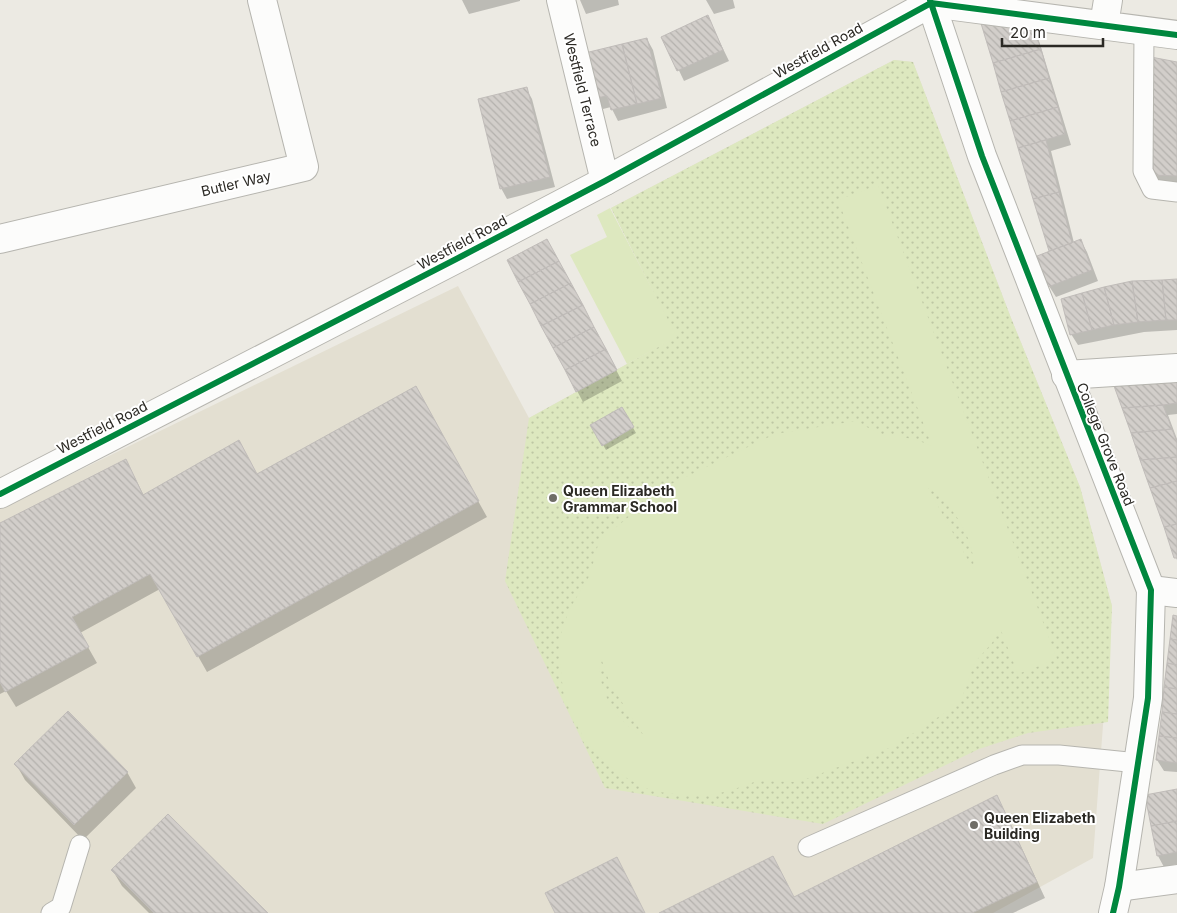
<svg xmlns="http://www.w3.org/2000/svg" width="1177" height="913" font-family="Inter,sans-serif">
  <style>
    .built { fill: #e3dfd1 }
    .park { fill: url(#park-dots) }
    .garden { fill: #dde8bf; fill-rule: evenodd }
    .shadow { fill: #0003 }
    .building { fill: url(#building-back-hatch); stroke: #c0bcb9 }
    .lines { fill: none; stroke-linecap: round; stroke-linejoin: round }
    .lane-casing { stroke: #b6b5af; stroke-width: 21 }
    .street-casing { stroke: #b6b5af; stroke-width: 30 }
    .secondary-casing { stroke: #b6b5af; stroke-width: 30 }
    .lane { stroke: #fcfcfb; stroke-width: 19 }
    .street { stroke: #fcfcfb; stroke-width: 28 }
    .secondary { stroke: #fcfcfb; stroke-width: 28 }
    .cycleway-casing { stroke: #fff; stroke-width: 9 }
    .cycleway { stroke: #00873e; stroke-width: 6 }
    .poi-dot { fill: #6f6d67; stroke: #fff; stroke-width: 2 }
    .labels { text-anchor: middle; dominant-baseline: central; stroke-width: 4; stroke-linejoin: round; paint-order: stroke }
    .street-label { font-size: 14px; fill: #2b2924; stroke: #fff }
    .poi-label { font-size: 14px; font-weight: bold; fill: #2b2924; stroke: #fff; text-anchor: start }
  </style>
  <defs>
    <pattern id="park-dots" width="8" height="8" patternUnits="userSpaceOnUse" patternTransform="scale(1.25)"><rect width="8" height="8" fill="#dde8bf"/><path d="M2 2h.1M6 6h.1" fill="none" stroke="#bec7a4" stroke-width="1.8" stroke-linecap="round"/></pattern>
    <pattern id="building-back-hatch" width="6" height="6" patternUnits="userSpaceOnUse" patternTransform="scale(1.25)"><rect width="6" height="6" fill="#d2ceca"/><path d="M-1 5l2 2M0 0l6 6M5-1l2 2" fill="none" stroke="#b4b1ad"/></pattern>
  </defs>
  <rect width="100%" height="100%" fill="#eceae3"/>
  <path class="built" d="M894,60l19,2 98,256 69,169 32,119 -19,252 -100,55h-993v-404l458,-223 71,132 147,-81 -65,-129z"/>
  <path class="park" d="M894,60l19,2 98,256 69,169 32,119 -4,116 -80,11 -49,16 -156,75 -218,-36 -100,-207 24,-163 147,-81 -65,-129z"/>
  <path class="garden" d="M878,185l179,474 -39,15 -18,-46 -8,15 -17,19 -15,41 -68,44 -94,35 -41,-1 -28,10 -24,5 -24,-1 -29,-4 -24,-12 -22,-16 -19,-20 -15,-26 -9,-26 -3,-29v-25l9,-27 21,-35 9,-34 68,-55 108,-52 81,-13 27,15 13,-1 26,7 10,4 -94,-246zM928,488c23,13 49,54 45,81zM601,658l9,26 36,55c-27,-15 -52,-49 -45,-81z
    M610,208l67,129 -50,27 -57,-109 37,-18 -10,-22z"/>
  <path class="shadow" d="M462,0h58v1l-51,13z
    M580,0h38l1,5 -33,9z
    M706,0h27l2,8 -21,6z
    M982,22l51,8 6,11 32,104 -20,6 23,92 7,-2 6,11 11,29 -42,16 -7,-11 2,-34z
    M713,28l16,33 -45,20 -21,-44z
    M647,39l6,11 14,58 -49,13 -7,-14 -8,2 -6,-11z
    M1177,63v123h-17l-6,-11z
    M526,88l6,11 23,88 -48,12 -6,-11z
    M553,251l69,130 -39,21 -75,-141z
    M1177,280v50l-33,2 -66,13 -7,-11z
    M1177,380v34l-9,1 9,24v121l-61,-173z
    M424,404l63,113 -280,155 -47,-83 -80,44 17,30 -81,44 -10,-16 -6,3v-170l134,-48 10,20 113,-21z
    M622,408l14,25 -30,17 -14,-24z
    M1177,617v155l-13,-1 -7,-11z
    M16,764l111,8 9,16 -53,52 -58,-60z
    M1177,790v74l-13,3 -6,-11 -11,-60z
    M996,796l9,16 40,86 -32,15h-351l132,-14z
    M113,871l153,42h-117l-27,-27z"/>
  <path class="building" d="M708,15l15,35 -46,21 -16,-34z
    M980,20l54,9 7,20 -48,14z
    M647,38l15,60 -25,6 -15,-60z
    M622,44l15,60 -26,6 -4,-14 -11,2 -11,-45z
    M1041,49l8,29 -48,14 -8,-29z
    M1151,57l26,5v114l-24,-1z
    M1049,78l9,29 -48,14 -9,-29z
    M527,87l23,90 -50,12 -22,-90z
    M1058,107l7,27 -47,14 -8,-27z
    M1046,140l13,52 -26,7 -15,-51z
    M1059,192l13,51 -23,8 -16,-52z
    M547,239l12,22 -41,21 -11,-22z
    M1081,239l11,31 -44,17 -11,-31z
    M559,261l12,22 -41,21 -12,-22z
    M1177,279v41h-11l-4,-40z
    M1162,280l4,40 -28,2 -6,-41z
    M1132,281l6,41 -24,3 -10,-38z
    M571,283l12,22 -42,21 -11,-22z
    M1104,287l10,38 -22,5 -10,-37z
    M1082,293l10,37 -22,5 -9,-36z
    M583,305l11,22 -41,21 -12,-22z
    M594,327l12,22 -41,21 -12,-22z
    M606,349l11,21 -41,22 -11,-22z
    M1177,379v24l-14,2 -41,3 -8,-22z
    M416,386l63,115 -282,156 -47,-83 -78,43 17,30 -84,45 -5,-10v-159l126,-64 17,36 96,-55 18,34z
    M1163,405l9,24 -41,4 -9,-25z
    M622,407l12,20 -32,19 -12,-21z
    M1172,429l5,13v15l-37,3 -9,-27z
    M1177,457v24l-27,7 -10,-28z
    M1177,481v43l-13,3 -14,-39z
    M1177,524v34h-3l-10,-31z
    M1173,615l4,1v24l-7,-1z
    M1170,639l7,1v25l-10,-2z
    M1167,663l10,2v24l-13,-2z
    M1164,687l13,2v25l-15,-2z
    M68,711l60,61 -54,53 -60,-61z
    M1162,712l15,2v24l-18,-2z
    M1159,736l18,2v25l-21,-3z
    M1177,789v32l-26,5 -6,-31z
    M997,795l40,87 -65,31h-313l114,-57 21,41z
    M168,814l100,99h-114l-43,-43z
    M1177,821v31l-20,4 -6,-30z
    M617,857l28,56h-90l-10,-20z"/>
  <g class="lines">
    <g class="lane-casing">
      <path id="lane" d="M1144,31l-1,140 9,18 25,3
        M808,847l186,-82 28,-10h37l79,8
        M51,913l10,-6 19,-62"/>
    </g>
    <g class="street-casing">
      <path id="street" d="M561,0l44,181
        M931,3l246,32
        M1104,25l4,-25
        M0,239l304,-72 -42,-167
        M1066,375l111,-7
        M1151,590l26,3
        M1119,887l58,-8"/>
    </g>
    <g class="secondary-casing">
      <path id="secondary" d="M930,0l52,156 169,434 -3,108 -29,189 -6,26
        M0,494l462,-238 143,-75 326,-178"/>
    </g>
    <use href="#lane" class="lane"/>
    <use href="#street" class="street"/>
    <use href="#secondary" class="secondary"/>
    <g class="cycleway-casing">
      <path id="cycleway" d="M930,0l52,156 169,434 -3,108 -29,189 -6,26
        M0,494l462,-238 143,-75 326,-178 246,32"/>
    </g>
    <use href="#cycleway" class="cycleway"/>
  </g>
  <g class="poi-dot">
    <circle cx="553" cy="498" r="5"/>
    <circle cx="974" cy="825" r="5"/>
  </g>
  <g class="labels">
    <g class="street-label">
      <text transform="translate(818 50) rotate(-29)">Westfield Road</text>
      <text transform="translate(583 90) rotate(76)">Westfield Terrace</text>
      <text transform="translate(236 183) rotate(-13)">Butler Way</text>
      <text transform="translate(462 242) rotate(-28)">Westfield Road</text>
      <text transform="translate(102 427) rotate(-27)">Westfield Road</text>
      <text transform="translate(1106 444) rotate(68)">College Grove Road</text>
    </g>
    <g class="poi-label">
      <text x="563" y="490">Queen Elizabeth<tspan x="563" dy="16">Grammar School</tspan></text>
      <text x="984" y="817">Queen Elizabeth<tspan x="984" dy="16">Building</tspan></text>
    </g>
  </g>
  <path d="M1002 38v8h101v-8" fill="none" stroke="#2b2924" stroke-width="2.5"/>
  <text x="1010" y="38" font-size="15" fill="#2b2924" stroke="#ffffff" stroke-width="4" paint-order="stroke">20 m</text>
</svg>
